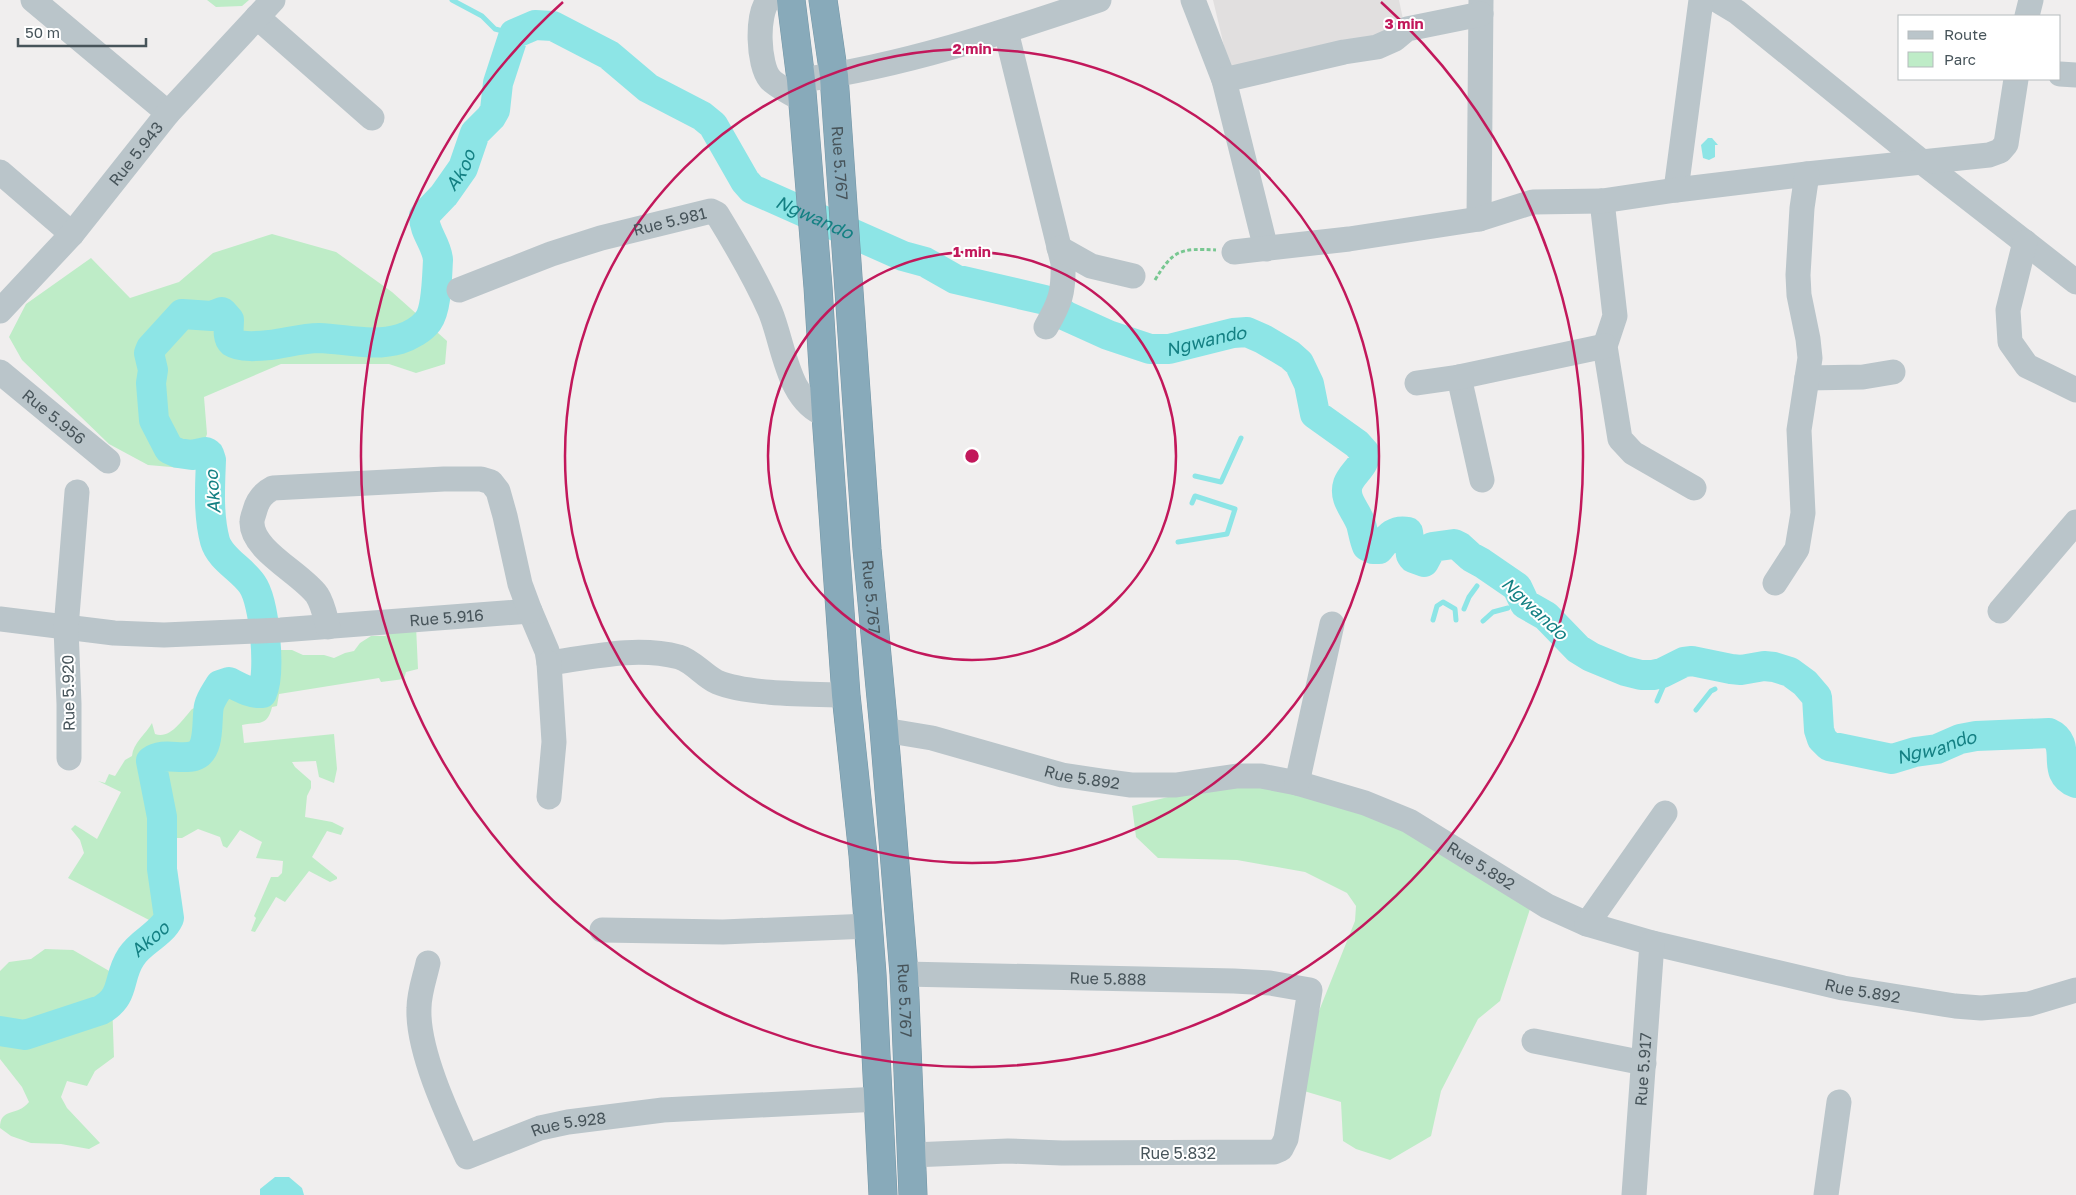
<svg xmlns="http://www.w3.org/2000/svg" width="2076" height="1195" font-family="'Golos Text',sans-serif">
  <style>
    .education { fill: #e1dfdf }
    .green { fill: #beecc7 }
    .water { fill: #8de5e6 }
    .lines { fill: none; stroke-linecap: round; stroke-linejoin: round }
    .stream { stroke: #8de5e6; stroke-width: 5 }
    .river { stroke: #8de5e6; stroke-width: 30 }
    .highway-casing { stroke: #7395a5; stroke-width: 29 }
    .path { stroke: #78c791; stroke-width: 3; stroke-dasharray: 4 2.5; stroke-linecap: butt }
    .minor { stroke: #bac5ca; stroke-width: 25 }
    .highway { stroke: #88aaba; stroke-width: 28 }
    .ring { fill: none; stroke: #c2185b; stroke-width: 2.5 }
    .labels { text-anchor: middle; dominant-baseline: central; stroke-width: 4; stroke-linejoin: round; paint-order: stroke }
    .street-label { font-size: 16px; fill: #47545a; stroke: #fff }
    .water-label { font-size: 18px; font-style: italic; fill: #148083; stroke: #fff }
    .centre { fill: #c2185b; stroke: #fff; stroke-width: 2.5 }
    .ring-label { font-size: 15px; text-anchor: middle; font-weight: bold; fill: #c2185b; stroke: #fff; stroke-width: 4; stroke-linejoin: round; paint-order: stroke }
  </style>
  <rect width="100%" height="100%" fill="#f0eeee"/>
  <path class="education" d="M1213,0h186l5,24 -16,17 -159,26z"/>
  <path class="green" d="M207,0h42l-7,6 -26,1z
    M272,234l64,18 56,40 55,49 -2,23 -29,9 -27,-9h-108l-77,33 3,37 -13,35 -46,-4 -39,-21 -87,-84 -13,-23 17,-33 65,-46 39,40 49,-16 34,-29z
    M416,626l2,43 -12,3 -2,7 -23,3 -2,-4 -100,16 -2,12 -5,1c-5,21 -14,14 -30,18l2,18 90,-9 3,35 -3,14 -15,-6 -3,-16 -24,1 3,5 16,14v7l-4,8 -2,21 27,5 12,6 -3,7 -14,-4 -15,26 25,20v2l-7,3 -21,-11 -24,31 -9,-5 -21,35 -4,-1 5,-13 -2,-2 17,-39h7l4,-4 1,-12 -27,-3 6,-16 -22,-12 -13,18 -4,-2 -3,-9 -22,-8 -16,9h-6l-2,10 -8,2 1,-23 -9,-57c13,-2 30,-3 41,-12 15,-13 11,-53 27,-62 11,-6 26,8 41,2l4,-15 1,-33h20l11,5h21l10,3 11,-5 9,-2 6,-8 11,-7h14l10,-6z
    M197,707h4c2,12 3,33 -8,42 -7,6 -20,0 -28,1 -4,1 -4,2 -7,3 -9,3 -12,2 -12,12l10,38 1,10 -2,34 4,57 -4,16 -4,1 -83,-43 16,-25 -4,-13 -9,-11 4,-4 22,14 24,-47 -23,-11 7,2 4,-9 6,2 10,-16 7,-4c1,-13 14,-22 20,-33l3,11c15,6 28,-15 37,-25z
    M1216,785h62l114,38 138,86 -30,92 -22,18 -37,72 -10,45 -41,24 -34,-11 -13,-8 -2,-39 -37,-11 9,-65 42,-105 1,-15 -9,-13 -42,-21 -68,-12 -79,-2 -22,-21 -4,-31z
    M45,949l28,1 38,22 3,85 -19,14 -8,15 -20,-5 -6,16 6,11 33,35 -11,6 -28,-5 -30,-1 -20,-7 -11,-8c0,-21 17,-11 29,-26l-7,-15 -22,-28v-88l9,-9 22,-3z"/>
  <path class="water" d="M1708,138h4l6,7h-3v12l-6,3 -6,-2 -2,-13z
    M275,1177h14l13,11 2,7h-44v-6z"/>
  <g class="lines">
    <path class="stream" d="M452,0l30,16 13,13 19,5
      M1195,476l26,6 20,-44
      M1178,542l49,-8 8,-25 -40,-13 -3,7
      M1464,609l5,-12 8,-11
      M1433,620l4,-14 6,-4 12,7 1,11
      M1483,621l10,-9 15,-4
      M1657,701l9,-21 3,-2
      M1696,710l15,-19 4,-2"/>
    <path class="river" id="s1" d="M0,1031l25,4 76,-25c25,-14 16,-32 30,-53 10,-16 30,-22 38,-39l-7,-49v-52l-11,-56c12,-9 29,-1 43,-5 17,-5 12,-37 15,-50 2,-8 7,-14 11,-21l9,-3c10,5 21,12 33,11 9,-19 3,-91 -10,-109 -10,-15 -32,-25 -37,-43 -7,-26 -5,-55 -4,-81l-2,-6 -3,-2 -14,3 -14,-2 -9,-4 -15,-29 -3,-37 2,-13 -4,-17 2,-5 31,-34 30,2 10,-4 7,8c0,6 -2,18 3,22 9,6 28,4 38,3 16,-2 33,-7 49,-7 27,1 54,9 81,1 10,-3 22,-10 28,-18 9,-12 9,-46 10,-61 -1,-16 -14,-27 -14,-44l20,-21 19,-27 12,-35 16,-16 4,-7 3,-27 16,-49 21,-9 18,1 56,29 39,33 54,28 11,9 32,56 7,8 151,67 22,6 30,17 90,21 21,16 42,19 42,14h19l64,-16 14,-1 16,7 27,16 9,8 10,21 6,30 42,30 8,9c1,12 -13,20 -17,31 -5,15 8,26 13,40 2,7 3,15 6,22l6,3h6c9,-11 14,-20 29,-17l3,23 2,3 11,4 8,-15 22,-3 6,3 11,10 11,6 35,24 8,17 21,12 32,33 13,8 34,14 16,4h12l9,-2 22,-11 8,-1 39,8 10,1 23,-4 10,1 16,5 15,11 12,14 2,33 3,9 7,7 63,13 23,-7 22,-3 23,-10 16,-3 73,-3c25,11 0,40 27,50"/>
    <g class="highway-casing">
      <g id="highway">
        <path d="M791,0l10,80 17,207 8,128 20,280 17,160 9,119 11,221"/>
        <path id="s10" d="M823,0l11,76 33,473 17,181 20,244 9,221"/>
      </g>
    </g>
    <path class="path" d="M1155,280c18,-30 25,-32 61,-30"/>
    <g class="minor">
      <path d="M33,0l135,113"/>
      <path d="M769,0c-13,13 -11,65 1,79 6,7 24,16 33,21"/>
      <path d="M1193,0l31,80"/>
      <path d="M1717,0l20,12 185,150 154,120"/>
      <path d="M2027,16l4,-16"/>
      <path d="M257,17l115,101"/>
      <path d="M1006,31l57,232c1,29 -3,40 -17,64"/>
      <path d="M2060,74l16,1"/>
      <path d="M801,80c102,-14 200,-47 298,-80"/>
      <path d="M0,172l72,62"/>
      <path d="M1676,190l25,-190"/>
      <path d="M1602,201l13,115 -10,30 15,93 13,14 61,35"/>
      <path d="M1479,219l2,-219"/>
      <path d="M2025,242l-17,68 2,32 17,24 49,24"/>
      <path d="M1059,248l32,18 42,10"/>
      <path d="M1266,249l-42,-169 120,-28 33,-5 18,-8 12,-10 74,-15"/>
      <path d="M1234,252l115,-13 130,-20 54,-17 69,-1 74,-11 131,-16 182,-19 11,-4 6,-7 10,-65"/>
      <path id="s2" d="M459,290l92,-36 50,-16 110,-27 6,3c19,31 38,63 53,97 14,33 17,90 56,104"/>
      <path id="s3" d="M0,311l72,-77 96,-121 105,-113"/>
      <path id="s4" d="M0,372l108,89"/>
      <path d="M1459,377l23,103"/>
      <path d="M1807,378l56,-1 30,-5"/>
      <path d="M1417,383l42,-6 146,-31"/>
      <path d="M1775,583l22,-34 6,-36 -4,-83 11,-72 -2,-19 -9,-44 -1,-20 4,-67 5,-34"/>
      <path d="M2000,611l76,-89"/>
      <path id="s5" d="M0,619l114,14 50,2 117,-5 249,-19 17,40 2,12c43,-6 87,-17 130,-6 14,4 25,19 38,25 31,13 95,12 129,13"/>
      <path d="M328,627c-3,-11 -5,-23 -11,-32 -16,-22 -66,-45 -65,-73 0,-4 2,-8 3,-12 3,-11 8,-17 18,-22l171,-9h37l10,3 7,9 7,25 15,68 10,27"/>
      <path d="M549,663l5,79 -5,55"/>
      <path id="s6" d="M884,730l48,8 130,37 40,6 29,4h45l61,-9h24l36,7 68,20 44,18 138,85 40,18 65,19 191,45 112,18 26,2 48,-4 47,-14"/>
      <path d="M69,758v-54l-3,-76 11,-136"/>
      <path d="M1297,783l35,-159"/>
      <path d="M1587,924l78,-111"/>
      <path d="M602,930l121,2 146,-6"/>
      <path id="s7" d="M428,963c-3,14 -9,30 -9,45 -2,43 30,110 48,149l73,-29 28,-6 95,-12 216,-11"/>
      <path id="s8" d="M904,974l330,7 36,2 40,7 -24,149 -5,10 -7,3 -212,1 -54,-2 -96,4"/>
      <path d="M1534,1041l110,22"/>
      <path id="s9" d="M1634,1195l18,-252"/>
      <path d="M1826,1195l13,-93"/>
    </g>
    <use href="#highway" class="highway"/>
  </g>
  <g class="ring">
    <circle cx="972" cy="456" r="204"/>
    <circle cx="972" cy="456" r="407"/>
    <path d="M1381 2A611 611 0 1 1 563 2"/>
  </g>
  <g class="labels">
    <g class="street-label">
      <text stroke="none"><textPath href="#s3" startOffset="208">Rue 5.943</textPath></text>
      <text stroke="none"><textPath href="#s10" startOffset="164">Rue 5.767</textPath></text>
      <text stroke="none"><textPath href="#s2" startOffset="222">Rue 5.981</textPath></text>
      <text stroke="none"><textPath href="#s4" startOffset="70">Rue 5.956</textPath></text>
      <text stroke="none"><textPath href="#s10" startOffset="599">Rue 5.767</textPath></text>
      <text stroke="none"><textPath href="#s5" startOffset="448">Rue 5.916</textPath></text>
      <text transform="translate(68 693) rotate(-91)">Rue 5.920</text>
      <text stroke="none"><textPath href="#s6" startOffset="204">Rue 5.892</textPath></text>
      <text stroke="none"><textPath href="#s6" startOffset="624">Rue 5.892</textPath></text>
      <text stroke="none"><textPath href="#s8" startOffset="204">Rue 5.888</textPath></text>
      <text stroke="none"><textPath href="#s6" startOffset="1029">Rue 5.892</textPath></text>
      <text stroke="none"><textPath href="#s10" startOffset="1004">Rue 5.767</textPath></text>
      <text stroke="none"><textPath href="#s9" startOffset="126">Rue 5.917</textPath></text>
      <text stroke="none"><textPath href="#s7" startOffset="311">Rue 5.928</textPath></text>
      <text x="1178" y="1153">Rue 5.832</text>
    </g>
    <g class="water-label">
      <text stroke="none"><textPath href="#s1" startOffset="1445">Akoo</textPath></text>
      <text stroke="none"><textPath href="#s1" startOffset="1968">Ngwando</textPath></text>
      <text stroke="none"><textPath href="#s1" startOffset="2388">Ngwando</textPath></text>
      <text transform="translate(212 492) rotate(-94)">Akoo</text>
      <text transform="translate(1535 608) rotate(43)">Ngwando</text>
      <text stroke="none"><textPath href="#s1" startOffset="3425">Ngwando</textPath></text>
      <text stroke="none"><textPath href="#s1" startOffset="194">Akoo</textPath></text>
    </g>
  </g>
  <circle cx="972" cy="456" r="8" class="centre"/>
  <g class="ring-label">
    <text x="1404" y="29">3 min</text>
    <text x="972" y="54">2 min</text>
    <text x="972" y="257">1 min</text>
  </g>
  <rect x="1898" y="15" width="162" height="65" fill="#ffffff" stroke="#b5bbbd"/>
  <rect x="1908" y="31" width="25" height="8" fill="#bac5ca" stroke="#b5bbbd"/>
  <text x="1944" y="40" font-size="15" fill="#47545a">Route</text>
  <rect x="1908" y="52" width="25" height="15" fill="#beecc7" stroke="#b5bbbd"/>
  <text x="1944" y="65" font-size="15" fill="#47545a">Parc</text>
  <path d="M18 38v8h128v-8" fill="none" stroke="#47545a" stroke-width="2.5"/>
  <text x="25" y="38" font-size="15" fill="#47545a" stroke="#ffffff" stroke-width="4" paint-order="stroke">50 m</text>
</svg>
